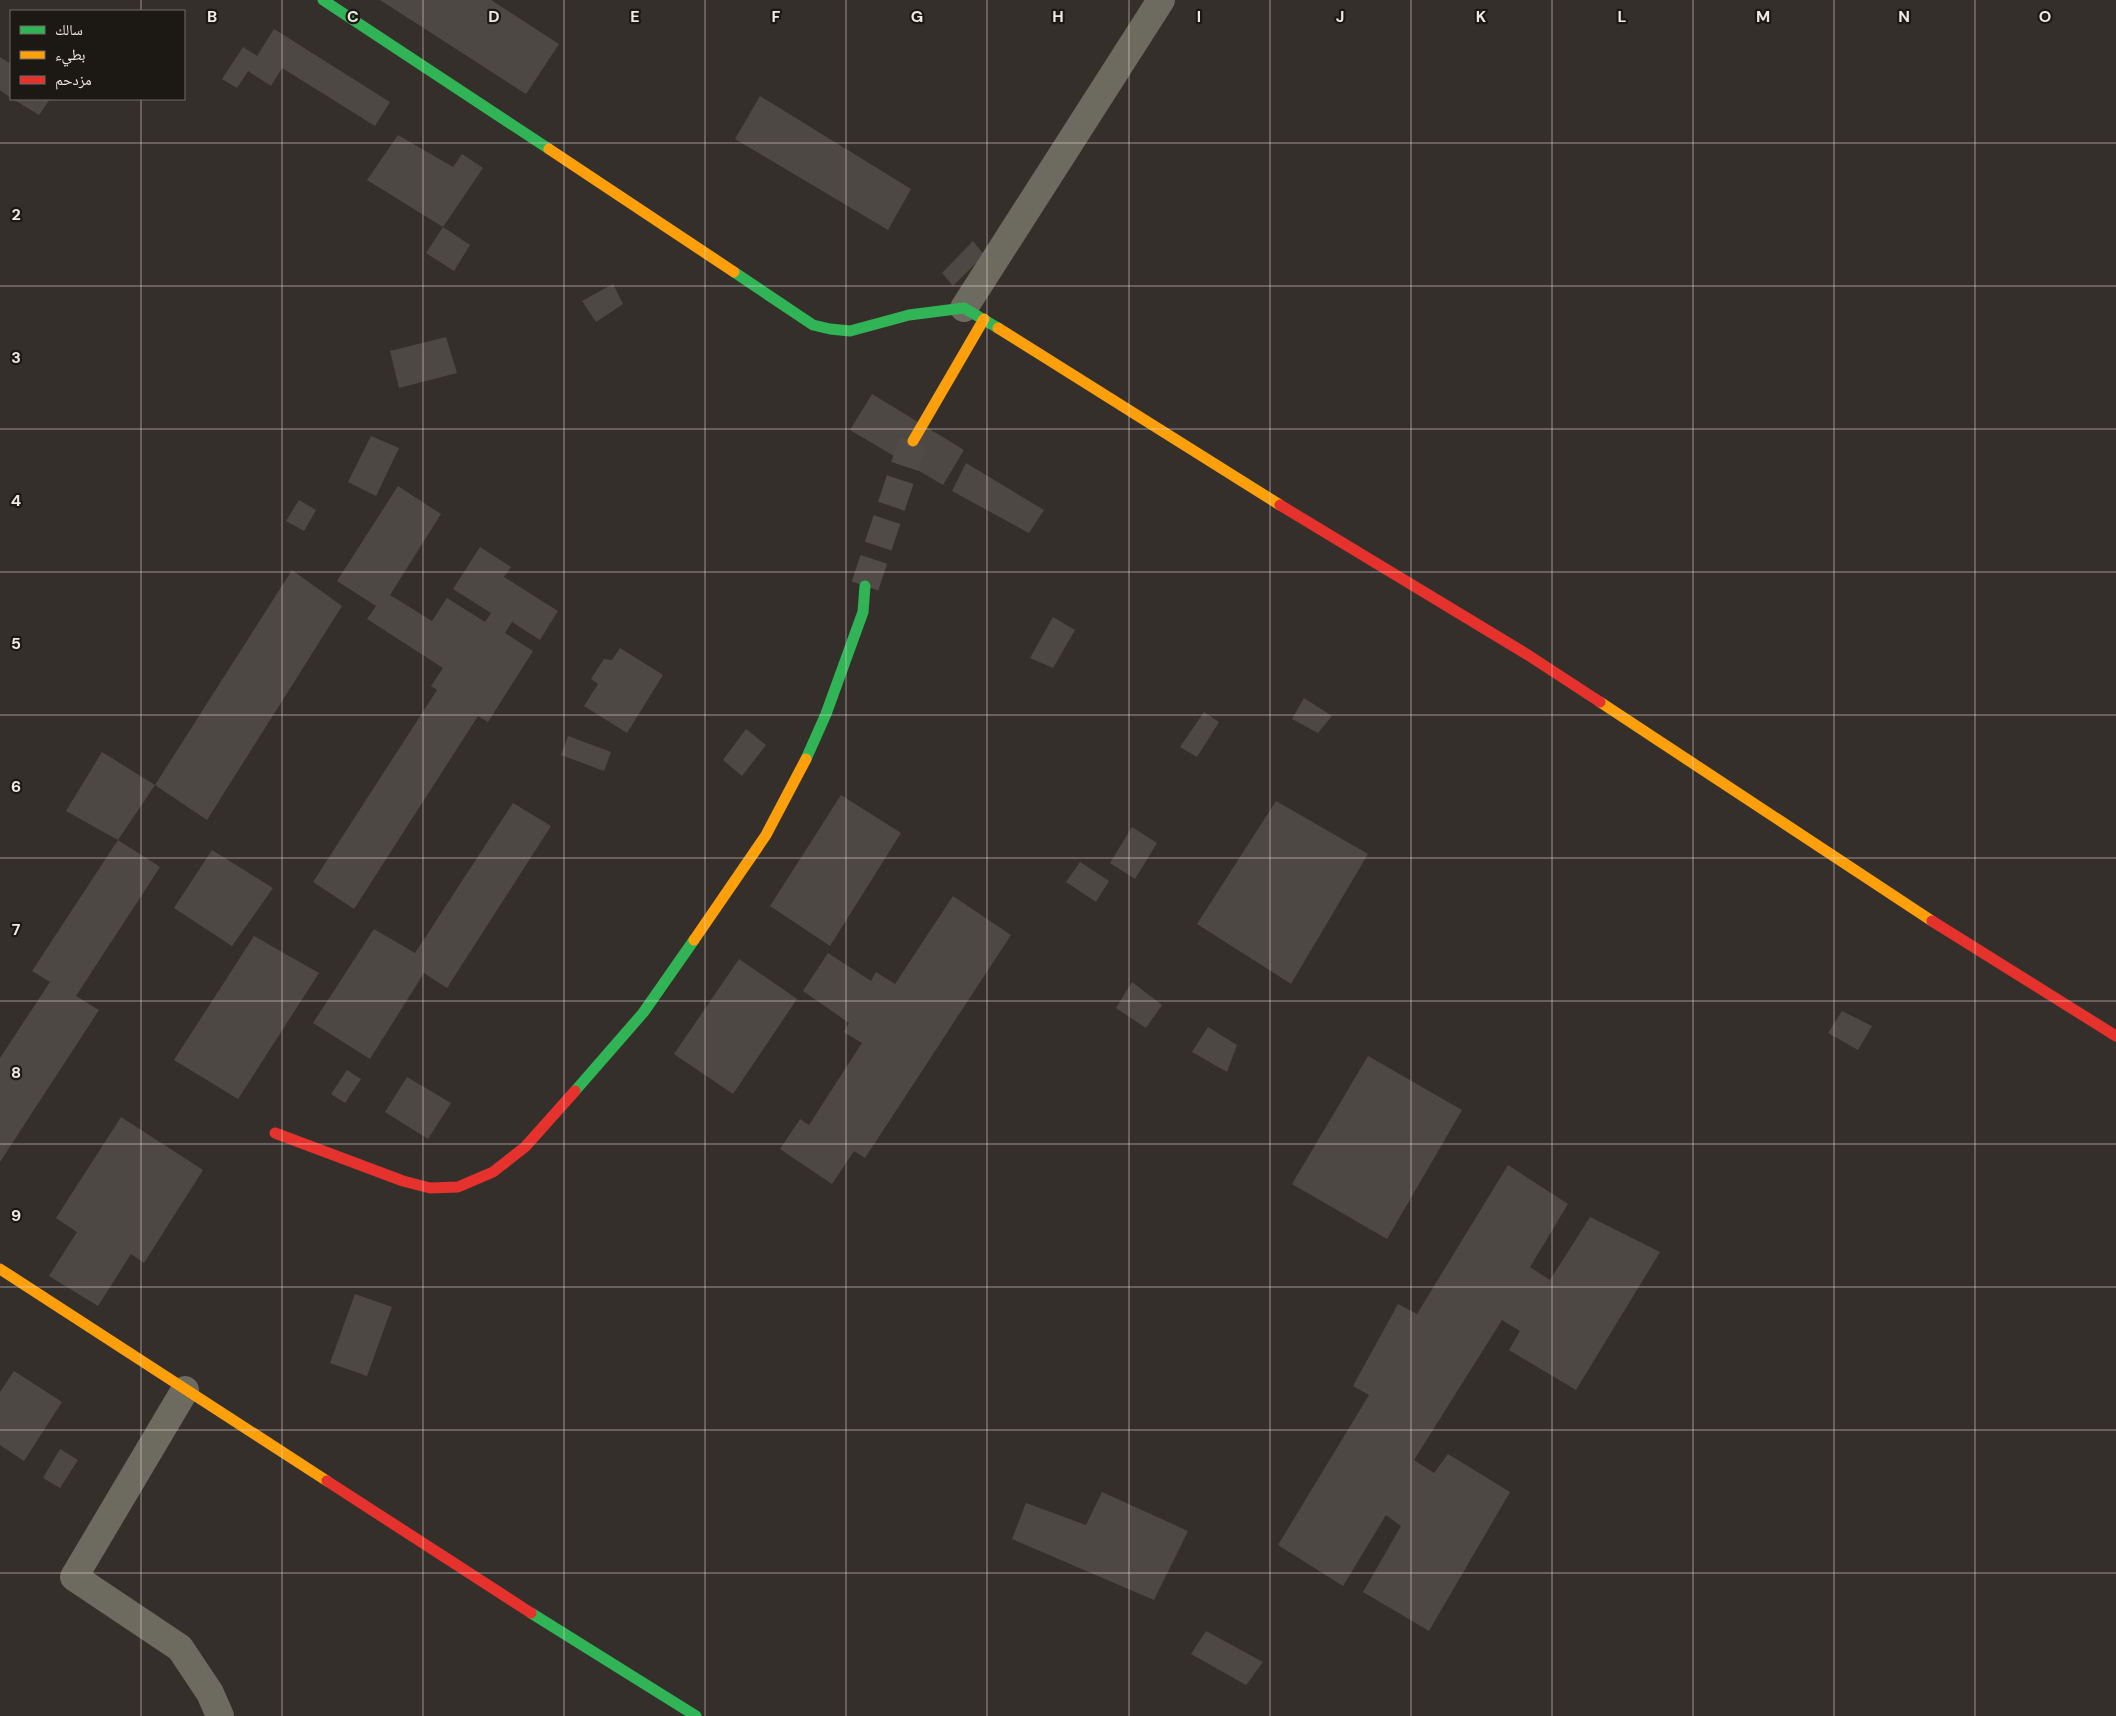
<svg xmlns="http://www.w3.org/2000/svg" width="2116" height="1716" font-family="'DM Sans','Noto Naskh Arabic',sans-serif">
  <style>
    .building { fill: #4e4845 }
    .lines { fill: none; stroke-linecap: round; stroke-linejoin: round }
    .secondary-tunnel { stroke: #514b47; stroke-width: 28; stroke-dasharray: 28 14; stroke-linecap: butt }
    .street { stroke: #6d6a60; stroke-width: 28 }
    .fast { stroke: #30b455; stroke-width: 11 }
    .slow { stroke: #ff9f0a; stroke-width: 11 }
    .jam { stroke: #e5322d; stroke-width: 11 }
    .grid { fill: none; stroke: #efe8e3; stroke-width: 1; stroke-opacity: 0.55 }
    .grid-label { font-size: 16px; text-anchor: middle; font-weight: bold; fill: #efe8e3; stroke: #1c1814; stroke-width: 4.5; stroke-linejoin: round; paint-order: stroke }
  </style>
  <rect width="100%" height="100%" fill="#352f2b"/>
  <path class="building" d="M380,0h111l68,44 -33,50z
    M274,29l116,73 -15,24 -93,-58 -11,18 -23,-15 -11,17 -15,-9 21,-32 14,9z
    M0,57l11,7v34l-11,-8z
    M760,96l151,93 -23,41 -153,-91z
    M13,99h37l-11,16z
    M398,135l55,32 9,-13 21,14 -40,59 -76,-47z
    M443,227l27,18 -16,26 -28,-18z
    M973,241l11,14 -31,31 -11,-13z
    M613,284l10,20 -27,18 -14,-21z
    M446,337l11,36 -58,15 -9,-37z
    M872,394l92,56 -21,35 -93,-55z
    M371,436l28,12 -23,48 -28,-14z
    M966,463l78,47 -15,23 -77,-42z
    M398,486l43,28 -51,81 42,26 15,-23 38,24 6,-9 -38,-24 27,-42 31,20 -7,10 54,34 -18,29 -28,-18 -7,11 28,18 -45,71 -10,-6 -124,193 -41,-27 124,-192 -6,-4 12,-18 -76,-49 9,-13 -39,-25z
    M299,500l17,10 -12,21 -18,-10z
    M292,570l50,36 -135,214 -52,-35z
    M1053,617l22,13 -22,38 -23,-10z
    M620,648l43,27 -36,58 -43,-27 14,-22 -7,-5 13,-20 8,1z
    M1304,698l28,18 -14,17 -26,-14z
    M1204,712l15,10 -22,35 -17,-10z
    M746,729l20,16 -24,31 -19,-16z
    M568,736l43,16 -7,19 -43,-16z
    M102,752l53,33 -37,55 -52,-29z
    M841,795l60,38 -71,113 -60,-40z
    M1276,801l92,53 -77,130 -94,-60z
    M513,803l38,23 -104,162 -23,-15 -54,86 -57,-36 61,-94 41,24z
    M1132,827l25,16 -22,36 -25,-16z
    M118,840l42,27 -84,129 23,14 -99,152v-104l50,-76 -18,-11z
    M212,850l61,38 -41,58 -58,-38z
    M1080,862l29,19 -13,21 -30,-20z
    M953,896l58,39 -146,223 -11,-7 -22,33 -52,-35 20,-30 9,6 53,-82 -18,-11 5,-9 -46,-32 25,-38 43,28 5,-9 19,12z
    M254,936l65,37 -81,126 -64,-39z
    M739,959l58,40 -64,95 -59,-40z
    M1132,982l30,23 -16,23 -30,-20z
    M1842,1011l30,15 -14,24 -30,-17z
    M1208,1027l29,18 -10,27 -35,-20z
    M1368,1056l94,54 -75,129 -95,-55z
    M347,1070l14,9 -16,24 -14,-9z
    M407,1077l44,26 -23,36 -43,-27z
    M121,1117l82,53 -59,93 -13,-9 -33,52 -49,-30 28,-44 -21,-14z
    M1508,1165l60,39 -38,63 20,13 40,-63 70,35 -84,138 -67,-40 11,-19 -18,-11 -88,140 20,13 14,-19 62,38 -81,139 -66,-39 38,-66 -15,-11 -43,71 -65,-41 91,-150 -16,-9 45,-82 19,10z
    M355,1294l37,13 -25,69 -37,-13z
    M14,1371l48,31 -38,59 -24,-16v-53z
    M60,1449l18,11 -18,28 -17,-10z
    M1102,1492l86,39 -34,69 -142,-61 14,-36 60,22z
    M1206,1631l57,31 -17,23 -55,-31z"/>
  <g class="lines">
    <path class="secondary-tunnel" d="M865,586l48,-145"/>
    <path class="street" d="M964,308l197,-308
      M185,1390l-111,187 106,71 30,45 10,23"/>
    <path class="fast" d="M323,0l226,149
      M734,272l79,53 17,4 20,2 59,-16 55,-7 34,20
      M806,759l20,-45 37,-102 2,-26
      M575,1091l68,-78 51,-73
      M531,1613l165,103"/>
    <path class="slow" d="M549,149l185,123
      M998,328l282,177
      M913,441l71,-122
      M1600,702l332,219
      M694,940l72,-105 40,-76
      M0,1269l327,212"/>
    <path class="jam" d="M1280,505l248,150 72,47
      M1932,921l184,115
      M275,1133l128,48 27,7 28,-1 35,-15 32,-25 50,-56
      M327,1481l204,132"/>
  </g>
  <path class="grid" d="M141,0v11M282,0v1716M423,0v1716M564,0v1716M705,0v1716M846,0v1716M987,0v1716M1129,0v1716M1270,0v1716M1411,0v1716M1552,0v1716M1693,0v1716M1834,0v1716M1975,0v1716M141,99v1617M0,143h2116M0,286h2116M0,429h2116M0,572h2116M0,715h2116M0,858h2116M0,1001h2116M0,1144h2116M0,1287h2116M0,1430h2116M0,1573h2116"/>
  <g class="grid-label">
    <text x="212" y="22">B</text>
    <text x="353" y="22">C</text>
    <text x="494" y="22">D</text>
    <text x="635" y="22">E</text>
    <text x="776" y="22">F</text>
    <text x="917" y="22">G</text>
    <text x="1058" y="22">H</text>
    <text x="1199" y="22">I</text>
    <text x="1340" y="22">J</text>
    <text x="1481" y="22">K</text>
    <text x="1622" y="22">L</text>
    <text x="1763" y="22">M</text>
    <text x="1904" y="22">N</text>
    <text x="2045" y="22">O</text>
    <text x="16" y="220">2</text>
    <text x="16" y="363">3</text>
    <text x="16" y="506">4</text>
    <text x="16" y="649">5</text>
    <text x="16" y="792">6</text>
    <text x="16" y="935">7</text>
    <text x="16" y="1078">8</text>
    <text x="16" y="1221">9</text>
  </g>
  <rect x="10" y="10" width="175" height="90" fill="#1c1814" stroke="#706b67"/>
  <rect x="20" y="26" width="25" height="8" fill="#30b455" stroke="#706b67"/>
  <text x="55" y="35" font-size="15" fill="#efe8e3">سالك</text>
  <rect x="20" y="51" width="25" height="8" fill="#ff9f0a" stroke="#706b67"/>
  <text x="55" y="60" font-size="15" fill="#efe8e3">بطيء</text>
  <rect x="20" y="76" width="25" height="8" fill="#e5322d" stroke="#706b67"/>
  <text x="55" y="85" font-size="15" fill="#efe8e3">مزدحم</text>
</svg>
